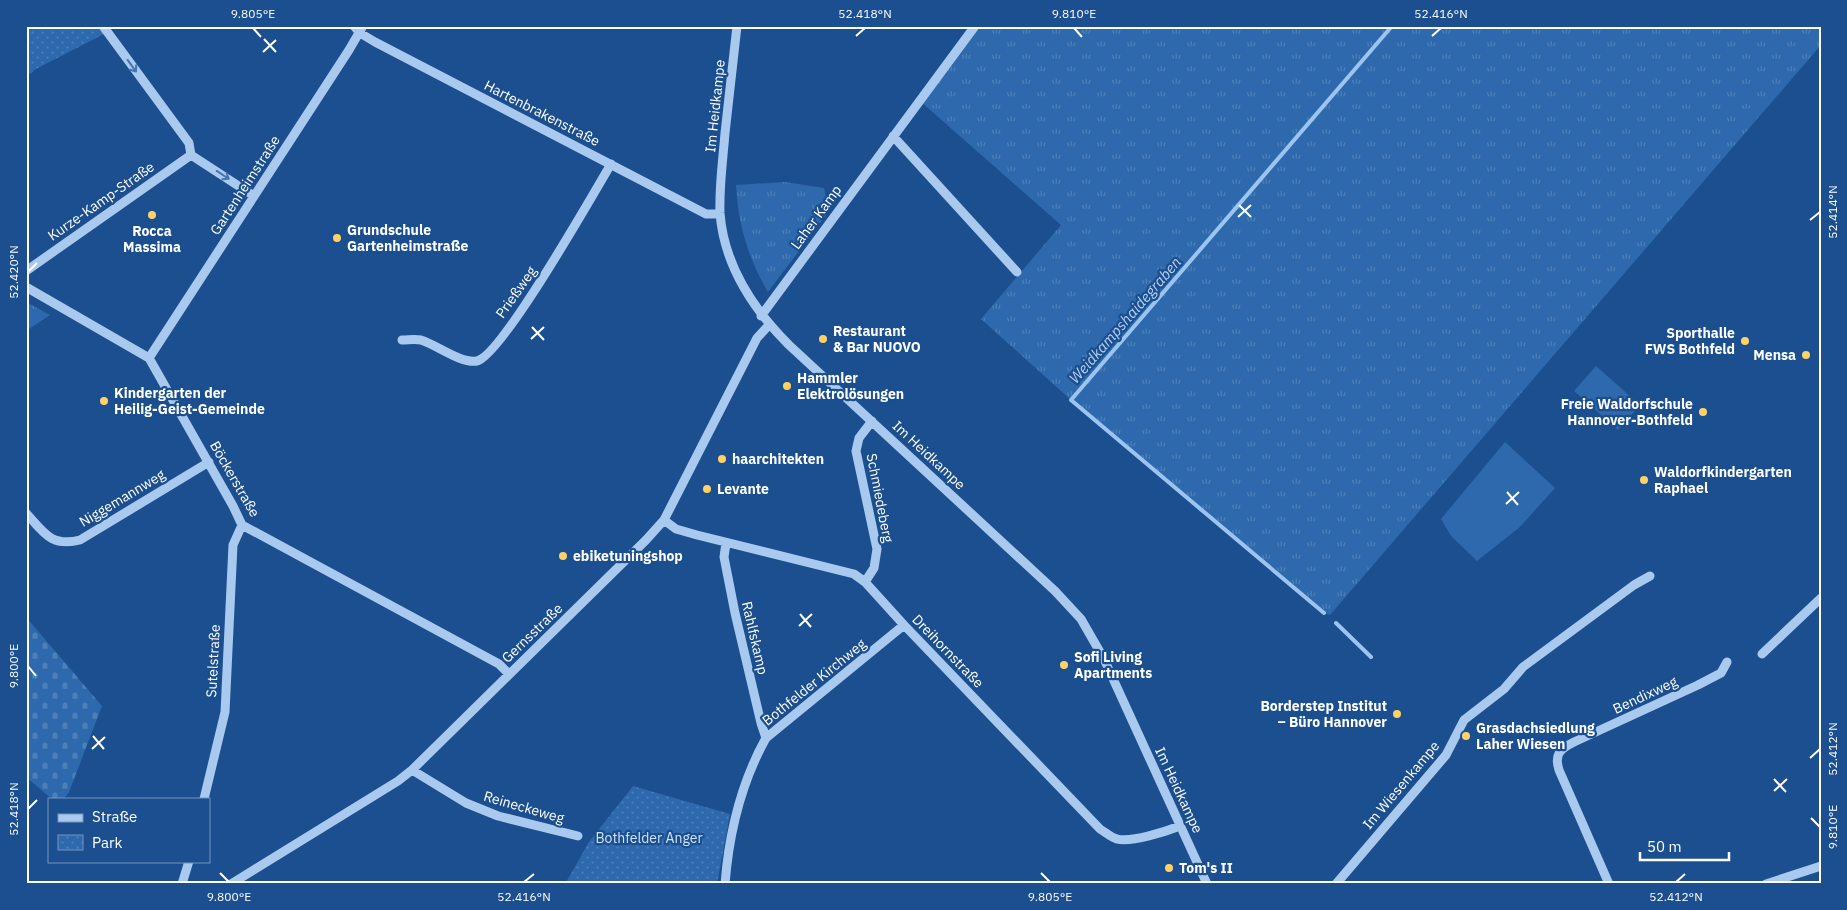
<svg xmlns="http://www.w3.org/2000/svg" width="1847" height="910" font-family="'IBM Plex Sans',sans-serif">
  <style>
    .grass { fill: url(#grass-tufts) }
    .cemetery { fill: url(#cemetery-stones) }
    .park { fill: url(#park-dots) }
    .garden { fill: #2e69ad }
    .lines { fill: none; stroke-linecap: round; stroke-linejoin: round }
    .stream { stroke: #9cc4f0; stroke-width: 4 }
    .minor { stroke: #a9c9ee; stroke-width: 9 }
    .oneway { stroke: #4674ac }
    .ticks { fill: none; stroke: #fff; stroke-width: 2 }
    .poi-dot { fill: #ffd166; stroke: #1b4f8f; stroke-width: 2 }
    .labels { text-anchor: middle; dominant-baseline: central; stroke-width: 4.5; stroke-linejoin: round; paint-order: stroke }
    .street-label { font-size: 14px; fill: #fff; stroke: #1b4f8f }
    .poi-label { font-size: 14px; font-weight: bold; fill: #fff; stroke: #1b4f8f; text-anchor: start }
    .park-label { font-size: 14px; fill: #cfe3fa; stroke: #1b4f8f }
    .water-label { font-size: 15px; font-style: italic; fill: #b5d3f5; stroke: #1b4f8f }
    .neatline { fill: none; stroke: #fff; stroke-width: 2 }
    .ticks-label { font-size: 12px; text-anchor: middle; fill: #fff }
  </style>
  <defs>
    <pattern id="grass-tufts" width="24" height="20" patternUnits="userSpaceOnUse" patternTransform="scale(1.25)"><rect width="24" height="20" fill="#2e69ad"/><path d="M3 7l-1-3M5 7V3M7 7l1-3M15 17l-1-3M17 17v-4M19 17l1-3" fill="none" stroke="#4d80b9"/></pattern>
    <pattern id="cemetery-stones" width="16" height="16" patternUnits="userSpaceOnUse" patternTransform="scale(1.25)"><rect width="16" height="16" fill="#2e69ad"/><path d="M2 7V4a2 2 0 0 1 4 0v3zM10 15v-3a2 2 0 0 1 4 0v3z" fill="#4d80b9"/></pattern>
    <pattern id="park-dots" width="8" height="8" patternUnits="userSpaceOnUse" patternTransform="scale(1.25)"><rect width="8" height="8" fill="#2e69ad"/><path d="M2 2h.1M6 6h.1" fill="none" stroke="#4d80b9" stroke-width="1.8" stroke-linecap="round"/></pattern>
  </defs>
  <rect width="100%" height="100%" fill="#1b4f8f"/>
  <path class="grass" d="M975,26h846v19l-491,570 -6,-2 -253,-213 -90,-81 80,-94 -141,-124z
    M785,182l39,6 5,23 -61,81c-20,-34 -30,-68 -32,-107z
    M26,302l24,13 -24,16z"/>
  <path class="cemetery" d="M26,617l76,89 -33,86 -5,7h-12l-26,-22z"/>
  <path class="park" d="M26,26h72l6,8 -68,35 -10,8z
    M633,786l97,28 -13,70h-152l24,-42z"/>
  <path class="garden" d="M1596,366l44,39 -22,25 -44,-39z
    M1505,442l50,46 -35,39 -43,34 -26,-25 -10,-17z"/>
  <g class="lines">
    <path class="stream" d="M1324,613l-253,-213 321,-374
      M1336,623l35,34"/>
    <path class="minor" d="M103,26l86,117 2,12
      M354,26l6,7 15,9 331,172h14
      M737,26c-4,36 -8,71 -12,107 -2,26 -6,53 -5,80 4,53 33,96 69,132l266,246 26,28 23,40 103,225
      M893,136l124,136
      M191,155l63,41
      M26,271l165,-116
      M26,287l123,71 84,148 9,19 257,139 10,10
      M761,316l214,-290
      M402,340c6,0 13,-1 19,0 16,5 40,24 56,21 24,-5 117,-168 134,-197
      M149,358l200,-308 14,-24
      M26,513c18,20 25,34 54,27l129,-78
      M664,520l12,9 21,6 157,39 11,8 39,43 196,204c5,3 12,9 17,10 14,4 50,-8 63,-13
      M726,543l-2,14 11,56 26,110 5,15
      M865,582l9,-14 3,-19 -21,-98 3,-13 13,-17
      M1762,654l59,-56
      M412,770l54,33 32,13 80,20
      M204,799l21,-87 8,-167 9,-20
      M182,884l7,-23
      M231,884l167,-103 14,-11 234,-230 18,-20 93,-182 12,-13
      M725,884c4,-51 16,-101 41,-146l138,-113
      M1336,884l110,-129 18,-35 40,-31 19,-22 111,-82 16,-9
      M1609,884l-50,-114c-5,-16 1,-21 15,-28l124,-57 23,-12 6,-11
      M1766,884l55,-18"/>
  </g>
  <defs><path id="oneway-shaft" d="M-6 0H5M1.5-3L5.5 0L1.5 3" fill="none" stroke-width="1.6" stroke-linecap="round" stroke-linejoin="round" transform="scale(1.25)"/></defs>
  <g class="oneway">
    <use href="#oneway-shaft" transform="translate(132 66) rotate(54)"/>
    <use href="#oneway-shaft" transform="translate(223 175) rotate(34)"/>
  </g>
  <path class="ticks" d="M253,28l8,9M1074,28l8,9M856,36l9,-8M1432,36l9,-8M264,39l12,13M263,52l13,-12M1239,205l12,12M1238,217l13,-12M1810,220l10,-8M28,272l9,-9M532,327l12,13M531,339l13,-12M1507,492l11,13M1506,504l13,-12M800,614l11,13M799,626l13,-12M28,666l8,10M93,736l11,13M92,749l13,-12M1810,758l10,-9M1774,779l12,13M1774,791l13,-12M28,809l9,-9M1811,818l9,9M220,873l9,9M1041,873l9,9M524,882l10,-8M1676,882l9,-8"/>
  <g class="poi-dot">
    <circle cx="152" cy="215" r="5"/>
    <circle cx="337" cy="238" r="5"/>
    <circle cx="823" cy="339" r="5"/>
    <circle cx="1745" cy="341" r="5"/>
    <circle cx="1806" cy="355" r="5"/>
    <circle cx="787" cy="386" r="5"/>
    <circle cx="104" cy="401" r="5"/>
    <circle cx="1703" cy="412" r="5"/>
    <circle cx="722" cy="459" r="5"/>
    <circle cx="1644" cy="480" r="5"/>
    <circle cx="707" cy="489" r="5"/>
    <circle cx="563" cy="556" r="5"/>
    <circle cx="1064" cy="665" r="5"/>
    <circle cx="1397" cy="714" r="5"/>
    <circle cx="1466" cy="736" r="5"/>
    <circle cx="1169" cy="868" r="5"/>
  </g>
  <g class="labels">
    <g class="street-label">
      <text transform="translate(715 106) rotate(-84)">Im Heidkampe</text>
      <text transform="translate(542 113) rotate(27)">Hartenbrakenstraße</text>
      <text transform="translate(245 185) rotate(-57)">Gartenheimstraße</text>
      <text transform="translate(101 201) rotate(-35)">Kurze-Kamp-Straße</text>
      <text transform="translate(816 217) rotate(-54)">Laher Kamp</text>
      <text transform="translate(516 292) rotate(-55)">Prießweg</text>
      <text transform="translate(929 455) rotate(43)">Im Heidkampe</text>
      <text transform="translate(235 479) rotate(60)">Böckerstraße</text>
      <text transform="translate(122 498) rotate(-31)">Niggemannweg</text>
      <text transform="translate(880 498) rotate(79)">Schmiedeberg</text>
      <text transform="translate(532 633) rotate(-44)">Gernsstraße</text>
      <text transform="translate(755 638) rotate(77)">Rahlfskamp</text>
      <text transform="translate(948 651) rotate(46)">Dreihornstraße</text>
      <text transform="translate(213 661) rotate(-87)">Sutelstraße</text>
      <text transform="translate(814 682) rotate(-39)">Bothfelder Kirchweg</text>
      <text transform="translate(1645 695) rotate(-25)">Bendixweg</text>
      <text transform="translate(1401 785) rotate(-50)">Im Wiesenkampe</text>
      <text transform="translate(1179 790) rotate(65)">Im Heidkampe</text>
      <text transform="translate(524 807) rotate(16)">Reineckeweg</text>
    </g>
    <g class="poi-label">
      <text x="347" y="230">Grundschule<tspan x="347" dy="16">Gartenheimstraße</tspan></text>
      <text x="152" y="231" text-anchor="middle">Rocca<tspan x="152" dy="16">Massima</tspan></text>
      <text x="833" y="331">Restaurant<tspan x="833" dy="16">&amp; Bar NUOVO</tspan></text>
      <text x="1735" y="333" text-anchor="end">Sporthalle<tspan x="1735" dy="16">FWS Bothfeld</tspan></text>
      <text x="1796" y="355" text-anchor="end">Mensa</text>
      <text x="797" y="378">Hammler<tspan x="797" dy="16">Elektrolösungen</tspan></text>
      <text x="114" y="393">Kindergarten der<tspan x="114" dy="16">Heilig-Geist-Gemeinde</tspan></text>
      <text x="1693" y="404" text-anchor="end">Freie Waldorfschule<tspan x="1693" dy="16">Hannover-Bothfeld</tspan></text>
      <text x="732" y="459">haarchitekten</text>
      <text x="1654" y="472">Waldorfkindergarten<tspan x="1654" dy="16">Raphael</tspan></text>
      <text x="717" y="489">Levante</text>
      <text x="573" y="556">ebiketuningshop</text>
      <text x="1074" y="657">Sofi Living<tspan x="1074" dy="16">Apartments</tspan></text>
      <text x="1387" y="706" text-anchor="end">Borderstep Institut<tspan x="1387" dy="16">– Büro Hannover</tspan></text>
      <text x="1476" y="728">Grasdachsiedlung<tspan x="1476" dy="16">Laher Wiesen</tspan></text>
      <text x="1179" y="868">Tom's II</text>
    </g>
    <g class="park-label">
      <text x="649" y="838">Bothfelder Anger</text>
    </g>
    <g class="water-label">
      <text transform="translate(1125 320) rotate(-49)">Weidkampshaidegraben</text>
    </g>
  </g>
  <rect width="1847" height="910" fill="none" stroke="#1b4f8f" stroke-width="55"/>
  <rect x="48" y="798" width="162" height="65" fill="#1b4f8f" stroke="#7695bc"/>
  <rect x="58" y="814" width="25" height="8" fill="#a9c9ee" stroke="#7695bc"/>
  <text x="92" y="822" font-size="15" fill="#ffffff">Straße</text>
  <rect x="58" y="835" width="25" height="15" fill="url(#park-dots)" stroke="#7695bc"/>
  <text x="92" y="848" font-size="15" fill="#ffffff">Park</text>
  <path d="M1640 852v8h89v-8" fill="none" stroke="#ffffff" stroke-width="2.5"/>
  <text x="1647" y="852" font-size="15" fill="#ffffff" stroke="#1b4f8f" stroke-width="4" paint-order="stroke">50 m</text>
  <rect x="28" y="28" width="1792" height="854" class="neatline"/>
  <g class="ticks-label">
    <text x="253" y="18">9.805°E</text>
    <text x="865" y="18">52.418°N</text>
    <text x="1074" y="18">9.810°E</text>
    <text x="1441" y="18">52.416°N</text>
    <text transform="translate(1833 212) rotate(-90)" y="4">52.414°N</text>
    <text transform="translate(14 272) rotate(-90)" y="4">52.420°N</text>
    <text transform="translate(14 666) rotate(-90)" y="4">9.800°E</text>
    <text transform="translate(1833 749) rotate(-90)" y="4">52.412°N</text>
    <text transform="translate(14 809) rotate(-90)" y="4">52.418°N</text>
    <text transform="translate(1833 827) rotate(-90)" y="4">9.810°E</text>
    <text x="229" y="901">9.800°E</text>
    <text x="524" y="901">52.416°N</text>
    <text x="1050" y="901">9.805°E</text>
    <text x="1676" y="901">52.412°N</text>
  </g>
</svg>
